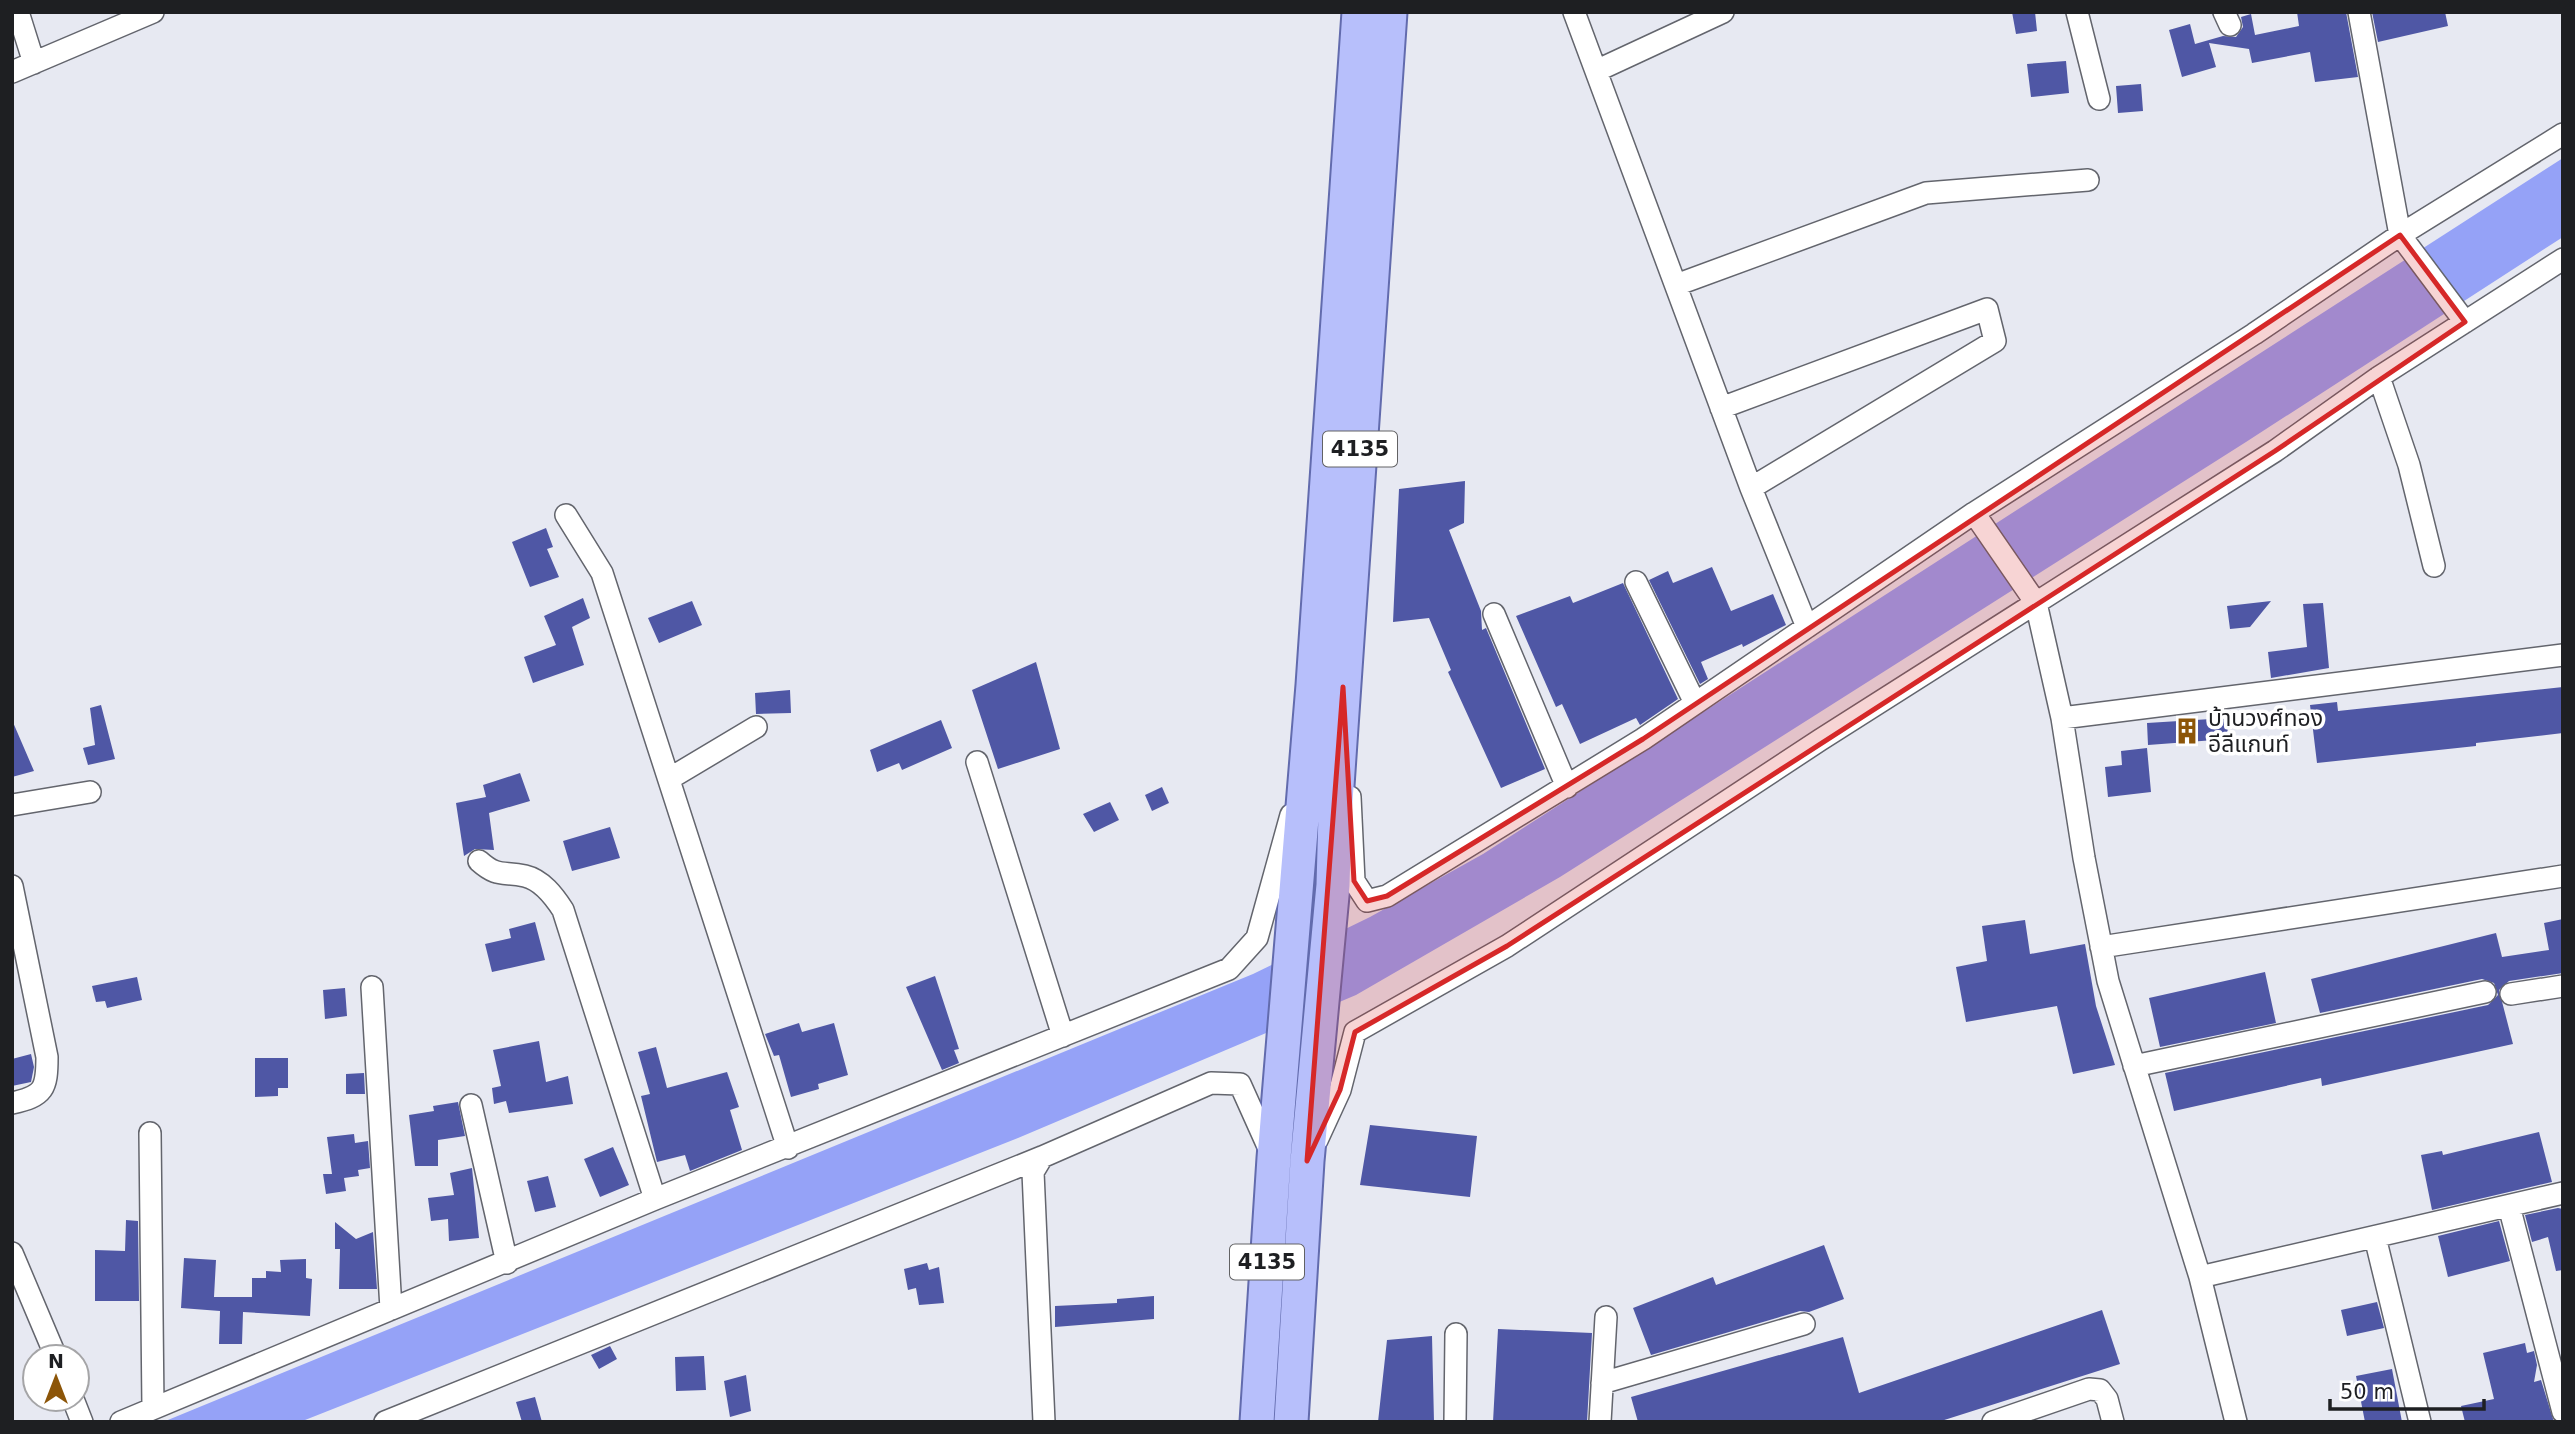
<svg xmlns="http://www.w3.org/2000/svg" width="2575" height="1434" font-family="'DejaVu Sans','Noto Sans Thai',sans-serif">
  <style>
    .water { fill: #95a2f7 }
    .building { fill: #4f57a5 }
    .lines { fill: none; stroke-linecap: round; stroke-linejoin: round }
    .street-casing { stroke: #63656d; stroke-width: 24 }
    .primary-casing { stroke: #626bad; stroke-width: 37 }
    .street { stroke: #fff; stroke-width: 21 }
    .primary { stroke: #b7bffb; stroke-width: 33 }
    .marked { fill: #d62828; fill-opacity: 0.2; stroke: #d62828; stroke-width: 5; stroke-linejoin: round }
    .labels { text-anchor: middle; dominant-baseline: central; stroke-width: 7; stroke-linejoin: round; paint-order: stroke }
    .shield { fill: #fff; stroke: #626264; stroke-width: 2 }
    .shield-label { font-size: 21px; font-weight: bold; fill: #1e1f22 }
    .poi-label { font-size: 23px; fill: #1e1f22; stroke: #fff; text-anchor: start }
  </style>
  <rect width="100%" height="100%" fill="#e7e9f2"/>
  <path class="water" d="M2563,158v79l-317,205 -686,435 -204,118 -338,143 -718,284h-137l1090,-448 117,-57 113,-63z"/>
  <path class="building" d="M2012,12h23l2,19 -21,3z
    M2297,12h49l12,65 -43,5 -5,-30 -58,11 -3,-14 -40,-6 7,24 -34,10 -13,-47 21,-6 5,20 28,-8 13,1 7,-10 -2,-10 10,-3 4,21 44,-9z
    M2372,12h73l3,14 -70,16z
    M2066,61l3,32 -38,4 -4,-33z
    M2141,84l2,27 -25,2 -2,-27z
    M1465,481l-1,42 -15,7 32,81 1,19 4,-2 59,141 -44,19 -53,-116 3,-2 -22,-52 -36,4 6,-133z
    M546,528l7,19 -6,2 12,28 -29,10 -18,-45z
    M1712,567l19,44 42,-17 13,31 -43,22 -1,-3 -41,18 7,17 -8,5 -51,-104 19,-9 5,12z
    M1623,583l55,116 -38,26 -4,-7 -56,26 -18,-40 -6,3 -40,-91 54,-20 3,7z
    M583,598l7,20 -18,9 12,38 -51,18 -9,-26 32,-12 -12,-29z
    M692,601l10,24 -43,18 -11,-25z
    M2271,601l-21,26 -20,2 -3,-23z
    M2323,603l6,65 -58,10 -3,-26 39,-5 -4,-43z
    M1036,662l24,87 -62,20 -26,-79z
    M2563,687v46l-87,10v3l-159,17 -7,-58 27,-3 1,9z
    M790,690l1,23 -35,1 -1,-21z
    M101,705l14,54 -27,6 -5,-17 12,-3 -5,-37z
    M2227,718l1,21 -80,6 -1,-22z
    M12,720l22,51 -22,6z
    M941,720l11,28 -50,22 -3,-7 -22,9 -7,-22z
    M2147,748l4,44 -43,5 -3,-30 17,-2 -1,-14z
    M520,773l10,28 -41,12 5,37 -19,-1 -11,7 -8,-53 30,-6 -3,-12z
    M1162,787l7,16 -17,8 -7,-16z
    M1110,802l9,18 -25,12 -11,-18z
    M610,827l10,31 -48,13 -9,-30z
    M2563,919v54l-54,8 -10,9 14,54 -191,42 -1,-8 -147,33 -9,-38 323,-68 10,-10 -4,-12 -12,-4 -162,34 -9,-34 185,-46 6,24 47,-7 -5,-27z
    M2025,920l5,34 55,-10 11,62 19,59 -42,9 -16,-68 -91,16 -10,-55 31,-6 -5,-35z
    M535,922l10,38 -53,12 -7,-28 26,-6 -2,-9z
    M2265,972l11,51 -116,24 -11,-49z
    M935,976l24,73 -5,1 5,13 -17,7 -36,-83z
    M137,977l5,23 -35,8 -2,-7 -9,1 -4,-16z
    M345,988l2,28 -22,3 -2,-29z
    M799,1023l3,9 32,-9 14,52 -30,9 1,5 -28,8 -12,-42 -5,1 -9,-22z
    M539,1041l7,41 22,-6 5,28 -64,9 -3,-12 -12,3 -2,-16 9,-2 -8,-36z
    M656,1047l11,41 60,-16 12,35 -9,3 12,40 -52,21 -5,-16 -28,7 -16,-66 9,-2 -12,-42z
    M31,1054l3,13 -3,15 -19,4v-27z
    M255,1058h33v30h-10v8l-23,1z
    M364,1073l1,21h-19v-20z
    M458,1102l7,34 -27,4v26h-23l-6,-51 25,-4 -1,-5z
    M1370,1125l107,11 -7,61 -110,-12z
    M2539,1132l13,50 -120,28 -11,-55 21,-4 1,4z
    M354,1134l1,9 13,-2 2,27 -12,2 1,6 -15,2 2,13 -20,3 -3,-20h9l-5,-37z
    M613,1147l16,38 -29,12 -16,-38z
    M472,1168l7,70 -30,3 -1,-22 -17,2 -3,-23 26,-3 -4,-22z
    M548,1176l8,31 -21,5 -8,-31z
    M2558,1208l5,1v61l-7,1 -8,-34 -16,5 -7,-27z
    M126,1220l12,1 1,80h-44v-51l30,1z
    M2499,1221l11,40 -62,16 -10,-41z
    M335,1222l21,17 17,-7 4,57h-38l1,-40h-5z
    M1824,1245l20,54 -35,13 -9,-1 -149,44 -18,-47 80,-31 3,8z
    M184,1258l32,2 -2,37h38v-19h14v-7l15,1 -1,-12 26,-1v19l6,1 -2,37 -67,-4 -1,32h-23l1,-33 -39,-3z
    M927,1263l2,7 10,-3 5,36 -25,2 -3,-17 -8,2 -4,-21z
    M1154,1296v23l-99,8v-21l62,-3v-4z
    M2377,1302l7,26 -37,8 -6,-26z
    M2102,1310l18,54 -182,58h-300l-7,-25 212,-60 16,56z
    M1498,1329l94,4 -5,89h-94z
    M1432,1336l2,86h-56l9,-82z
    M2525,1343l2,10 7,-2 3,14 -3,17 7,-2 13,42h-89l-4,-16 33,-7 -11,-46z
    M610,1346l7,13 -18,10 -8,-14z
    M704,1356l2,34 -30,1 -1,-34z
    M2392,1369l10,53h-37l-9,-46z
    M746,1375l5,36 -21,6 -6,-36z
    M535,1397l7,25h-20l-6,-20z"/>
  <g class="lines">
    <g class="street-casing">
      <path id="street" d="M18,12l16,51
        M1574,12l177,476 56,139
        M2077,12l22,87
        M2224,12l6,13
        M2359,12l41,223 65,87
        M1596,71l127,-59
        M12,72l141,-60
        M1676,285l250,-92 162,-13
        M2379,377l30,88 25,101
        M1721,408l266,-99 8,32 -244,147
        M1974,513l62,90 26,115 22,140 24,123 92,296 36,145
        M566,515l36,58 186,575
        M1636,582l59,121
        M1494,614l73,173
        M2062,718l501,-63
        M977,762l86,274
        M669,779l87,-52
        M1350,797l4,84 13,20 20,-5 256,-157 331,-226 280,-179 146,-99 163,-101
        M12,805l78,-13
        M479,861c19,17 24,10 46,15 17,4 29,20 38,34l92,289
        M12,886l35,171c0,32 -3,39 -35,46
        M2101,947l462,-71
        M372,987l19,322
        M2511,994l52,-8
        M2134,1066l351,-74
        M471,1105l36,158
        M150,1133l3,275
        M1317,1140l23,-50 15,-58 152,-86 313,-206 455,-289 104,-74 184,-118
        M1042,1157l-9,15 11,250
        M2509,1206l54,206
        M2375,1237l45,185
        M12,1253l44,104
        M2200,1277l363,-84
        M1602,1383l202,-59
        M73,1399l9,23
        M121,1422l534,-223 574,-230 28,-31 34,-123
        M385,1422l657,-265 169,-74 29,1 31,69
        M1455,1422l1,-88
        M1600,1422l6,-105
        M1993,1422l96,-33 11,1 7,9 6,23"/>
    </g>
    <g class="primary-casing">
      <path id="primary" d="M1257,1422l17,-264 39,-473 46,-673
        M1291,1422l16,-261 26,-276 2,-70 55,-803"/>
    </g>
    <use href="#street" class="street"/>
    <use href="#primary" class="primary"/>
  </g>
  <path class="marked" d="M2400,235l65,87 -190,129 -768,495 -152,86 -15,58 -33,71 36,-474 11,194 13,20 20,-5 256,-157z"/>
  <defs>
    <g id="building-bare" transform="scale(2.1)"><path d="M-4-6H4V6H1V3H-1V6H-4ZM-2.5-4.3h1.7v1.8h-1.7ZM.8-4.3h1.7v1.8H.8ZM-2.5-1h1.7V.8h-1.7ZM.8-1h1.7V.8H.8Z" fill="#8c5508" stroke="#fff" stroke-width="2.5" paint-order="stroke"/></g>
  </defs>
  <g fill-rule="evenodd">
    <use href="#building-bare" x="2187" y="731"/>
  </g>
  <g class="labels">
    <g class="shield">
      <rect x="1323" y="431.5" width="74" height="35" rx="5"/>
      <rect x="1230" y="1244.5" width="74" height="35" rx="5"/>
    </g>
    <g class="shield-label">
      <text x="1360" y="449">4135</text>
      <text x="1267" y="1262">4135</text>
    </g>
    <g class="poi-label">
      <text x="2208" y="718">บ้านวงศ์ทอง<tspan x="2208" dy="26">อีลีแกนท์</tspan></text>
    </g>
  </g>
  <rect width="2575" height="1434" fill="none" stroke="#1e1f22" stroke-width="28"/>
  <g transform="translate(56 1378)"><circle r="33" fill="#ffffff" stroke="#a5a5a7" stroke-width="2"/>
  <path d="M0-5L12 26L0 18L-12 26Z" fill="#8c5508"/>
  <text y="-10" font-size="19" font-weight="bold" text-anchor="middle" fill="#1e1f22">N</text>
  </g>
  <path d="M2330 1399v10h154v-10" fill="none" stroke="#1e1f22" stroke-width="3.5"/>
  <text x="2340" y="1399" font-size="21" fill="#1e1f22" stroke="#ffffff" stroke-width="5" paint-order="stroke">50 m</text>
</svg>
